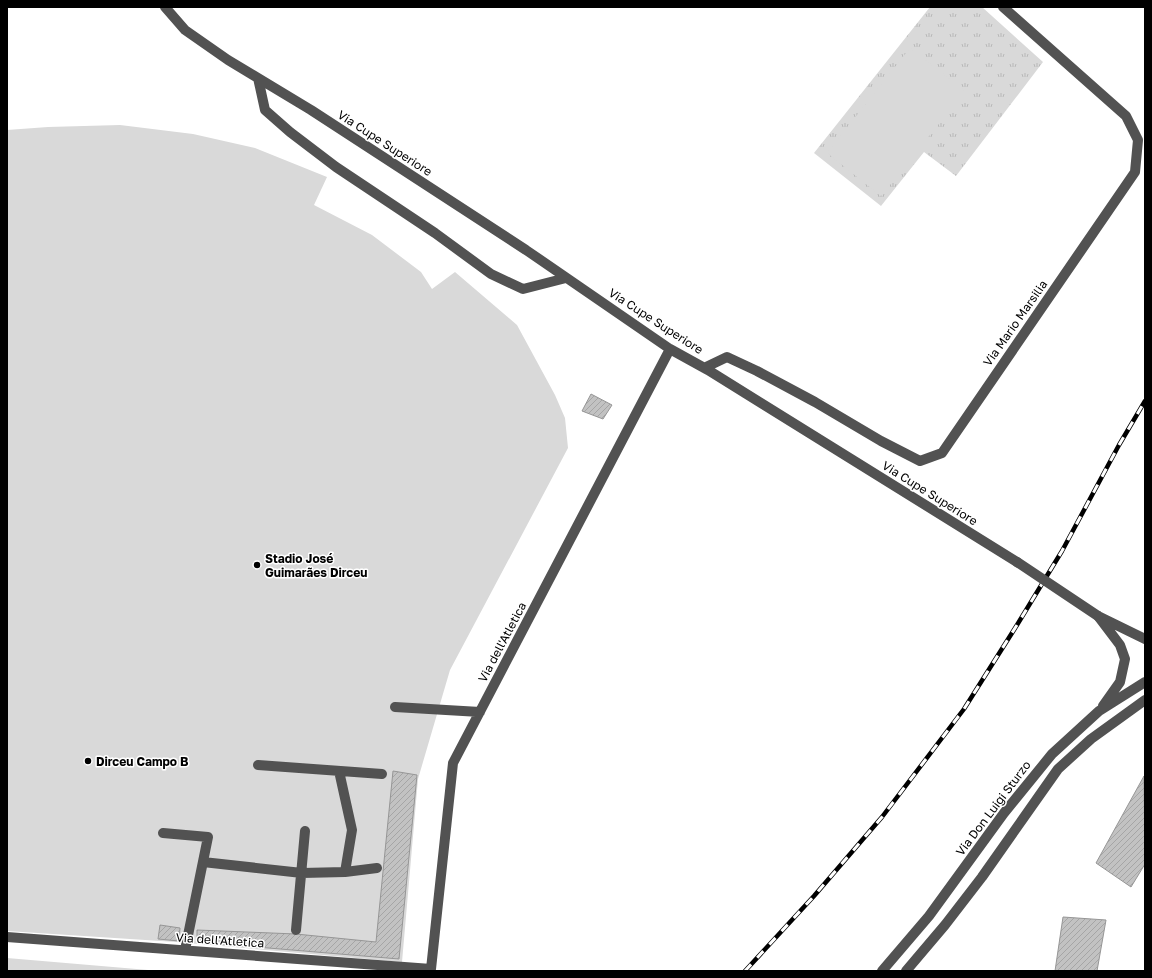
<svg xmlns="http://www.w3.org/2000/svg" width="1152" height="978" font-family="'Golos Text',sans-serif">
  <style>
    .grass { fill: url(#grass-tufts) }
    .park { fill: #d9d9d9 }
    .building { fill: url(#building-hatch); stroke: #969696 }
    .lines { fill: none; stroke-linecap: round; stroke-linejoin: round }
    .minor { stroke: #525252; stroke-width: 10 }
    .rail-casing { stroke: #000; stroke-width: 4.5 }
    .rail { stroke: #fff; stroke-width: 3; stroke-dasharray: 9; stroke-linecap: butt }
    .minor-bridge { stroke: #525252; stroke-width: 10 }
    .poi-dot { fill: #000; stroke: #fff; stroke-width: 1.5 }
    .labels { text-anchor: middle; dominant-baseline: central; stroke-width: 3; stroke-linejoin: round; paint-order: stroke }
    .street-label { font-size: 12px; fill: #000; stroke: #fff }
    .poi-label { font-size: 12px; font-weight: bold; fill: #000; stroke: #fff; text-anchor: start }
  </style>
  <defs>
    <pattern id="grass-tufts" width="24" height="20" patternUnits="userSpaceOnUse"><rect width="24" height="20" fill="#d9d9d9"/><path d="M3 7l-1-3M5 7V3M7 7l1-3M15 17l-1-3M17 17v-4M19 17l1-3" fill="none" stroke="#b8b8b8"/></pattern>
    <pattern id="building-hatch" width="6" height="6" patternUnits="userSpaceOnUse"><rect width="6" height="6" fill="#c2c2c2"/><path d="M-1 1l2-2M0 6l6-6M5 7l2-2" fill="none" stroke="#a5a5a5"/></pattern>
  </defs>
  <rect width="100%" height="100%" fill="#fff"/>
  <path class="grass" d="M930,7h52l61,55 -87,114 -32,-24 -43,54 -67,-53z"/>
  <path class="park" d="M910,48l55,43 -84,105 -54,-43z
    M120,125l73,9 62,14 72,29 -13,28 58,30 49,37 11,17 23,-17 62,53 38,70 10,23 3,30 -118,222 -32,109 -16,183 -226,-20 -169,-11v-801l41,-3z
    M7,958l153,13h-153z"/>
  <path class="building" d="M591,394l21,11 -9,14 -21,-8z
    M393,771l24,4 -18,184 -202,-17v-12l99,4 80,8z
    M1144,776l1,88 -14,23 -35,-24z
    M1063,917l43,3 -9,51h-42z
    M160,925l20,3 -1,13 -21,-2z"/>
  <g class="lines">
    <path class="minor" d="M165,7l20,23 43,30 83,50 215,140 144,99 38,21 309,192
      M258,78l7,32 25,22 46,35 99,66 56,41 32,15 43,-11
      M704,368l23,-11 30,14 58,31 66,39 39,20 22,-8 193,-281 3,-32 -12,-24 -123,-109
      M1098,616l22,29 5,14 -5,23 -17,24
      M1100,617l45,22
      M395,707l85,5
      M258,765l124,9
      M339,771l13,59 -7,42
      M163,833l45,4 -23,113
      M203,862l99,11 43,-1 32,-4
      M296,930l9,-99
      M7,937l424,32 22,-206 217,-414
      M882,971l47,-55 75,-103 48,-59 47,-43 46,-29
      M906,971l39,-46 37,-48 76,-108 33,-30 54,-39"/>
    <g class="rail-casing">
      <path id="rail" d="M745,971l69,-75 68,-79 82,-108 53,-84 45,-74 57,-106 26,-44"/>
    </g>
    <use href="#rail" class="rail"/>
    <path class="minor-bridge" d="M1017,562l81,54"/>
  </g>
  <g class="poi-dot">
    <circle cx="257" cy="565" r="4"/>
    <circle cx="88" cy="761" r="4"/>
  </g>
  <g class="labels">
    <g class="street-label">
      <text transform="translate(385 143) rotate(33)">Via Cupe Superiore</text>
      <text transform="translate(656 321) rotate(33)">Via Cupe Superiore</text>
      <text transform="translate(1015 323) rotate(-55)">Via Mario Marsilia</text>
      <text transform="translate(930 493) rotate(32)">Via Cupe Superiore</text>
      <text transform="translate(502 642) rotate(-62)">Via dell'Atletica</text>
      <text transform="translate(993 808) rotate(-53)">Via Don Luigi Sturzo</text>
      <text transform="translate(220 940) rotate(4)">Via dell'Atletica</text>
    </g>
    <g class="poi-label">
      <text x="265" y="558">Stadio José<tspan x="265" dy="14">Guimarães Dirceu</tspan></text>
      <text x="96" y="761">Dirceu Campo B</text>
    </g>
  </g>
  <rect width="1152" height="978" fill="none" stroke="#000000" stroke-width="16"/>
</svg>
